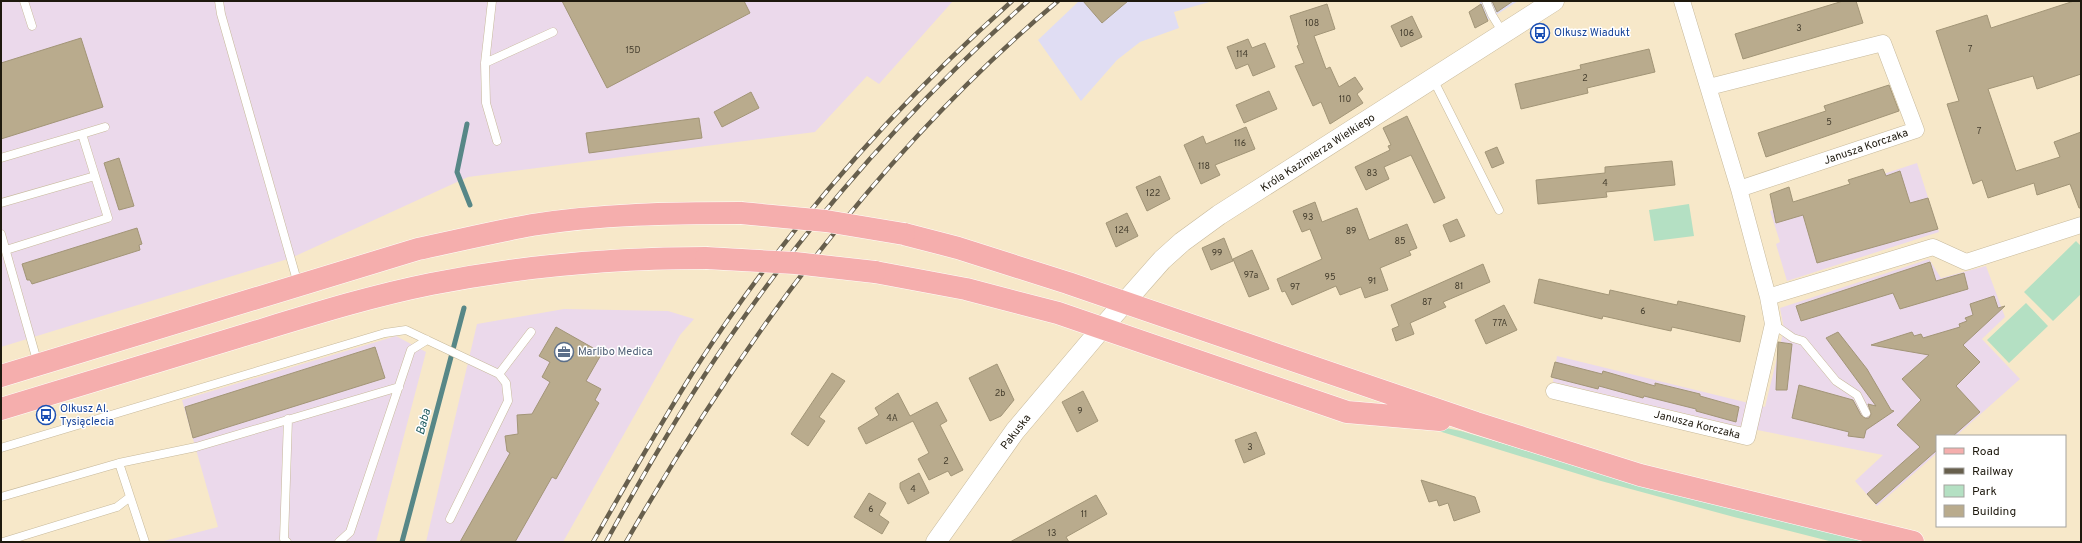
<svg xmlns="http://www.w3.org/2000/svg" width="2082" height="543" font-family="Overpass,sans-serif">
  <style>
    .commercial { fill: #e0ddf3 }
    .industrial { fill: #ebd9eb }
    .green { fill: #b4e0c3 }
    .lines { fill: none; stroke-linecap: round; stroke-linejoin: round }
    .stream { stroke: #578787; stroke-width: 5 }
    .building { fill: #b9ab8d; stroke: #a29577 }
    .service-casing { stroke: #c7b99b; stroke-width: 9 }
    .minor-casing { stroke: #c7b99b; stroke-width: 17 }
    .tertiary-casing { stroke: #c7b99b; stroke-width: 21 }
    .primary-casing { stroke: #fff; stroke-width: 23 }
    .service { stroke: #fff; stroke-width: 8 }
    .minor { stroke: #fff; stroke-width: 16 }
    .tertiary { stroke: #fff; stroke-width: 20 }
    .primary { stroke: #f5aead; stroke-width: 22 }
    .rail-casing { stroke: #675f4d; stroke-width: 4.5 }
    .rail { stroke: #fff; stroke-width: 3; stroke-dasharray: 9; stroke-linecap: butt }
    .primary-bridge-casing { stroke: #fff; stroke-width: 23; stroke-linecap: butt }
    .primary-bridge { stroke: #f5aead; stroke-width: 22 }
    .labels { text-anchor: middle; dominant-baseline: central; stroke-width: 3; stroke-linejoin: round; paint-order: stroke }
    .number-label { font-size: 9px; fill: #453e2e }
    .transit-label { font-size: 11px; fill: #164399; stroke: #fff; text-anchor: start }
    .street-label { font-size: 11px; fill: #1e190e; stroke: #fff }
    .service-label { font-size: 11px; fill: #4e5e75; stroke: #fff; text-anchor: start }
    .water-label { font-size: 12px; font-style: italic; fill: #235e62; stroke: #fff }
  </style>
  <rect width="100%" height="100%" fill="#f7e8c9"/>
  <path class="commercial" d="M1079,1h134l-39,11 5,16 -39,14 -23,18 -36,41 -43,-61z
    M1479,1h39l-30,19z"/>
  <path class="industrial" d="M1,1h952l-74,83 -12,-8 -52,56 -347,45 -177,81 -290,89z
    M1917,163l22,69 -152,49 -11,-37 4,-2 -10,-31z
    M1929,259l12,19 45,-12 19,51 -23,22 38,40 -64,57h-19v17l-60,53 -22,-25 28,-26 -146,-29 -184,-44 4,-26 208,51 19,-78 -4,-21z
    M564,309l104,2 26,8 -14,16 -117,207h-137l51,-218z
    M396,336l30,16 -50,190h-216l58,-15 -36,-127z"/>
  <path class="green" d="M1689,204l5,32 -40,5 -5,-31z
    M2076,241l5,5v48l-28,27 -29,-29z
    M2026,303l22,23 -39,37 -22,-23z
    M1429,428h17l15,3 103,31 310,80h-41l-99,-25 -133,-36z"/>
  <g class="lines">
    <path class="stream" d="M467,124l-10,48 13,33
      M402,542l62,-234"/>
  </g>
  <path class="building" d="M562,1h182l6,12 -143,75z
    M1083,1h45l-26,22z
    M1492,1h21l-16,11z
    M1843,1h13l7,22 -120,36 -8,-25z
    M2074,1h7v73l-44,15 -4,-13 -45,13 28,82 44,-14 -6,-15 27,-10v76h-2l-9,-24 -33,11 -3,-12 -46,15 -6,-18 -9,4 -26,-80 12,-3 -23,-70 51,-16 4,13z
    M1327,4l8,25 -21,7 12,33 4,-2 9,20 16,-10 8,12 -6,5 6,9 -33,21 -9,-22 -8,4 -18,-40 9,-3 -7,-17 2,-1 -9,-29z
    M1481,4l7,17 -13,7 -6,-16z
    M1412,16l10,21 -21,10 -10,-21z
    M81,38l22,69 -102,32v-76z
    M1248,39l4,9 13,-5 10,24 -22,9 -5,-12 -12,5 -9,-22z
    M1649,49l6,23 -68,16 1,5 -67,16 -6,-25 66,-15 -1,-4z
    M1889,85l10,26 -133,46 -8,-24 68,-22 -2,-5z
    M1269,91l8,18 -33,14 -8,-18z
    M751,92l8,16 -37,19 -8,-15z
    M1407,116l38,82 -11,5 -23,-48 -27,12 5,12 -23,11 -11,-23 35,-17 -2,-4 3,-1 -8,-17z
    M699,118l3,20 -113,15 -3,-20z
    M1246,127l9,22 -40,16 5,10 -19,9 -17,-39 19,-9 3,8z
    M1497,147l7,16 -12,5 -7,-16z
    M119,158l15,48 -15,4 -15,-47z
    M1672,161l3,24 -69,7 1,5 -69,7 -2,-24 69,-7v-6z
    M1883,169l3,7 14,-5 10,32 18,-5 10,31 -121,34 -14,-48 -27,8 -6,-29 19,-7 4,15 57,-18 -2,-4z
    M1160,176l10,23 -23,12 -11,-24z
    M1315,202l7,20 35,-14 12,32 38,-16 10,24 -8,3 2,4 -31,13 8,22 -23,8 -4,-11 -21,8 -4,-9 -44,19 -7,-14 -3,1 -5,-13 45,-20 -12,-30 -8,3 -9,-21z
    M1127,213l11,23 -22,11 -10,-24z
    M1457,219l8,17 -15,6 -7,-17z
    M137,228l5,16 -3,1 1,5 -108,34 -2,-4h-3l-5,-16z
    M1224,238l9,23 -22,9 -9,-22z
    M1252,250l17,39 -20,8 -16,-38z
    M1930,262l6,19 28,-8 4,16 -68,20 -7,-16 -92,28 -5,-15z
    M1483,264l7,18 -47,20 3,5 -36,16 4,11 -18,7 -4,-12 7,-3 -8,-21z
    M1539,279l70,16 1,-5 67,15 1,-4 67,15 -5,26 -68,-15 -1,4 -68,-15 -1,3 -68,-16z
    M1994,296l4,12 7,-2 -42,39 17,17 -24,24 24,26 -27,24h-16v14l-61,54 -9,-10 53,-47 -23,-22 24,-25 -19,-21 27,-24 -58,-10 41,-13 2,4 7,-2 2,4 37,-11 -1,-3 8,-3 -2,-3 8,-3 -3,-11z
    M1504,305l13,25 -31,14 -11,-24z
    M556,327l46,26 -16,28 15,8 -6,11 4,3 -43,76 -4,-2 -37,65h-55l50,-89 -3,-2 -2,-15 13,-2 -1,-19 15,-1 18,-32 -8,-5 8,-15 -11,-6z
    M1838,332l29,37 24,41 3,1 -28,19 -2,8 -16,-2 1,-4 -57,-14 7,-33 54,15 8,15 4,3h4l2,-4 -3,-10 8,2 -50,-68z
    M1778,342l14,2 -5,46h-11z
    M375,347l10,31 -192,60 -8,-31z
    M1555,362l47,12 1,-3 52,15v-3l45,11v2l39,11 -3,15 -40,-11v-2l-52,-13 -1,2 -44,-12 -1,3 -47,-12z
    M997,364l17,36 -13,16 -11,5 -21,-43z
    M832,373l13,8 -26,36 6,4 -17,25 -17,-12z
    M1083,391l15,30 -21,11 -15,-30z
    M898,393l12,23 27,-14 10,19 -7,4 23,45 -12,6 -3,-5 -19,9 -11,-21 11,-6 -16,-32 -47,23 -8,-16 21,-13 -4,-7z
    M1256,432l9,22 -21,9 -9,-23z
    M919,473l10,20 -21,11 -8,-16v-5z
    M1421,480l54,17 5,15 -26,9 -6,-18 -9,3 -2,-6 -8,2z
    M869,493l17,10 -7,12 10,7 -7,12 -28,-17z
    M1096,495l11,19 -41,23 3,5h-59z"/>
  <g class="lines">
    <g class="service-casing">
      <path id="service" d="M24,1l8,25
        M219,1l2,13 77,270
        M492,1l-7,62 1,40 11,38
        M1486,1l6,14 11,18
        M485,63l68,-31
        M1433,79l66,131
        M82,134l23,-7
        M1,158l81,-24 26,84 -102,32
        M1,203l94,-27
        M1,234l37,130
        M1773,324l20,14 10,3 33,40 21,14 9,18
        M499,374l32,-42
        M1,448l384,-115 21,-3 93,44 7,9 2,18 -58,118
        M119,463l77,-16 203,-60
        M1,497l118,-34 26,79
        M3,542l114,-35 13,-10
        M287,542l-3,-3 4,-120
        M339,542l11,-10 61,-182 16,-10"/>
    </g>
    <g class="minor-casing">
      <path id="minor" d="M1709,87l174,-44 33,87 -177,59
        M1768,297l165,-50 33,15 115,-37
        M1554,391l193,46 26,-113 -5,-27 -29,-108 -57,-188"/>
    </g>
    <g class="tertiary-casing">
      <path id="tertiary" d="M936,542l79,-111 87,-103 60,-68 20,-18 37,-27 335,-214"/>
    </g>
    <g class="primary-casing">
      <path id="primary" d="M904,234l54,14 110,35 408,140 164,52 273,67
        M875,272l91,17 92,24 289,99 93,8
        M1,376l417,-127c38,-8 76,-17 114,-24 69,-11 139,-12 209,-12
        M1,409c79,-24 158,-48 237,-72 63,-19 128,-40 193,-53 90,-18 182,-26 275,-26"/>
    </g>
    <use href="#service" class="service"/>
    <use href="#minor" class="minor"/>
    <use href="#tertiary" class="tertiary"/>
    <use href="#primary" class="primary"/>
    <g class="rail-casing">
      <path id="rail" d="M593,542c33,-58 66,-116 102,-173 88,-136 196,-260 317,-368
        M606,542c38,-69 77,-137 122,-202 86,-125 187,-239 300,-339
        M626,542c116,-201 254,-391 432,-541"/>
    </g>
    <use href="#rail" class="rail"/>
    <g class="primary-bridge-casing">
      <path id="primary-bridge" d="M741,213l85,8 78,13
        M706,258l89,5 80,9"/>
    </g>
    <use href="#primary-bridge" class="primary-bridge"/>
  </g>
  <defs>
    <g id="bus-ring" transform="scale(1)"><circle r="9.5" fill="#fff" stroke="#1a4fb4" stroke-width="1.5"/><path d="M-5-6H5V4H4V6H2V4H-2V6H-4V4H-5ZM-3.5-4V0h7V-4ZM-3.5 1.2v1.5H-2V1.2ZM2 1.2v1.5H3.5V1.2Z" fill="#1a4fb4"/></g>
    <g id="office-ring" transform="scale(1)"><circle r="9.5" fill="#fff" stroke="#5c6f8a" stroke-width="1.5"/><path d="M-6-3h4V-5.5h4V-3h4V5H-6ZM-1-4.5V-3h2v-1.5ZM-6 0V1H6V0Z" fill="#5c6f8a"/></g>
  </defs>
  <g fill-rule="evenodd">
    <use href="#bus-ring" x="1540" y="33"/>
    <use href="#office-ring" x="564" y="352"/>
    <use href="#bus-ring" x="46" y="415"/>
  </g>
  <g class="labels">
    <g class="number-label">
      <text x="1312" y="23">108</text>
      <text x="1799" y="28">3</text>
      <text x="1407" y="33">106</text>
      <text x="1970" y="49">7</text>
      <text x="633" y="50">15D</text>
      <text x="1242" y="54">114</text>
      <text x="1585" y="78">2</text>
      <text x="1345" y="99">110</text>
      <text x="1829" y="122">5</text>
      <text x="1979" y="131">7</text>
      <text x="1240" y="143">116</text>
      <text x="1204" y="166">118</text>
      <text x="1372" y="173">83</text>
      <text x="1605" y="183">4</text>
      <text x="1153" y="193">122</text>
      <text x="1308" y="217">93</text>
      <text x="1122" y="230">124</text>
      <text x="1351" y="231">89</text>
      <text x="1400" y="241">85</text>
      <text x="1217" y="253">99</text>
      <text x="1251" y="275">97a</text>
      <text x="1330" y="277">95</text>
      <text x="1372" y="281">91</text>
      <text x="1459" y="286">81</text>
      <text x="1295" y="287">97</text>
      <text x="1427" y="302">87</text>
      <text x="1643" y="311">6</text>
      <text x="1500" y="323">77A</text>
      <text x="1000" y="393">2b</text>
      <text x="1080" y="411">9</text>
      <text x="892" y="418">4A</text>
      <text x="1250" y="447">3</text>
      <text x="946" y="461">2</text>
      <text x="913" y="489">4</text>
      <text x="871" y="509">6</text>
      <text x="1084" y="514">11</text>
      <text x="1052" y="533">13</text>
    </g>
    <g class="transit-label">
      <text x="1554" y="33">Olkusz Wiadukt</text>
      <text x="60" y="409">Olkusz Al.<tspan x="60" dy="13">Tysiąclecia</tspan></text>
    </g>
    <g class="street-label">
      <text transform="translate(1866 147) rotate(-19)">Janusza Korczaka</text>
      <text transform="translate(1318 153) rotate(-33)">Króla Kazimierza Wielkiego</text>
      <text transform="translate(1697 425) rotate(14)">Janusza Korczaka</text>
      <text transform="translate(1016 432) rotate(-52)">Pakuska</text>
    </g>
    <g class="service-label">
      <text x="578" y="352">Marlibo Medica</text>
    </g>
    <g class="water-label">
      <text transform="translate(424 422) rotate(-75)">Baba</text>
    </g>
  </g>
  <rect width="2082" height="543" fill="none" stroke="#1e190e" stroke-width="4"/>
  <rect x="1936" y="435" width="130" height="92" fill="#ffffff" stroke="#a5a39f"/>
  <rect x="1944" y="448" width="20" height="6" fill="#f5aead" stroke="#a5a39f"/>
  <text x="1972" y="455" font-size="12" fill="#1e190e">Road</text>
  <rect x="1944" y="468" width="20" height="6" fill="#675f4d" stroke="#a5a39f"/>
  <text x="1972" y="475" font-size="12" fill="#1e190e">Railway</text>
  <rect x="1944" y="485" width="20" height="12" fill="#b4e0c3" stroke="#a5a39f"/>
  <text x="1972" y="495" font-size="12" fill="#1e190e">Park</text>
  <rect x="1944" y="505" width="20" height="12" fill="#b9ab8d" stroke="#a5a39f"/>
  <text x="1972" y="515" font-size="12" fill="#1e190e">Building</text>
</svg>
